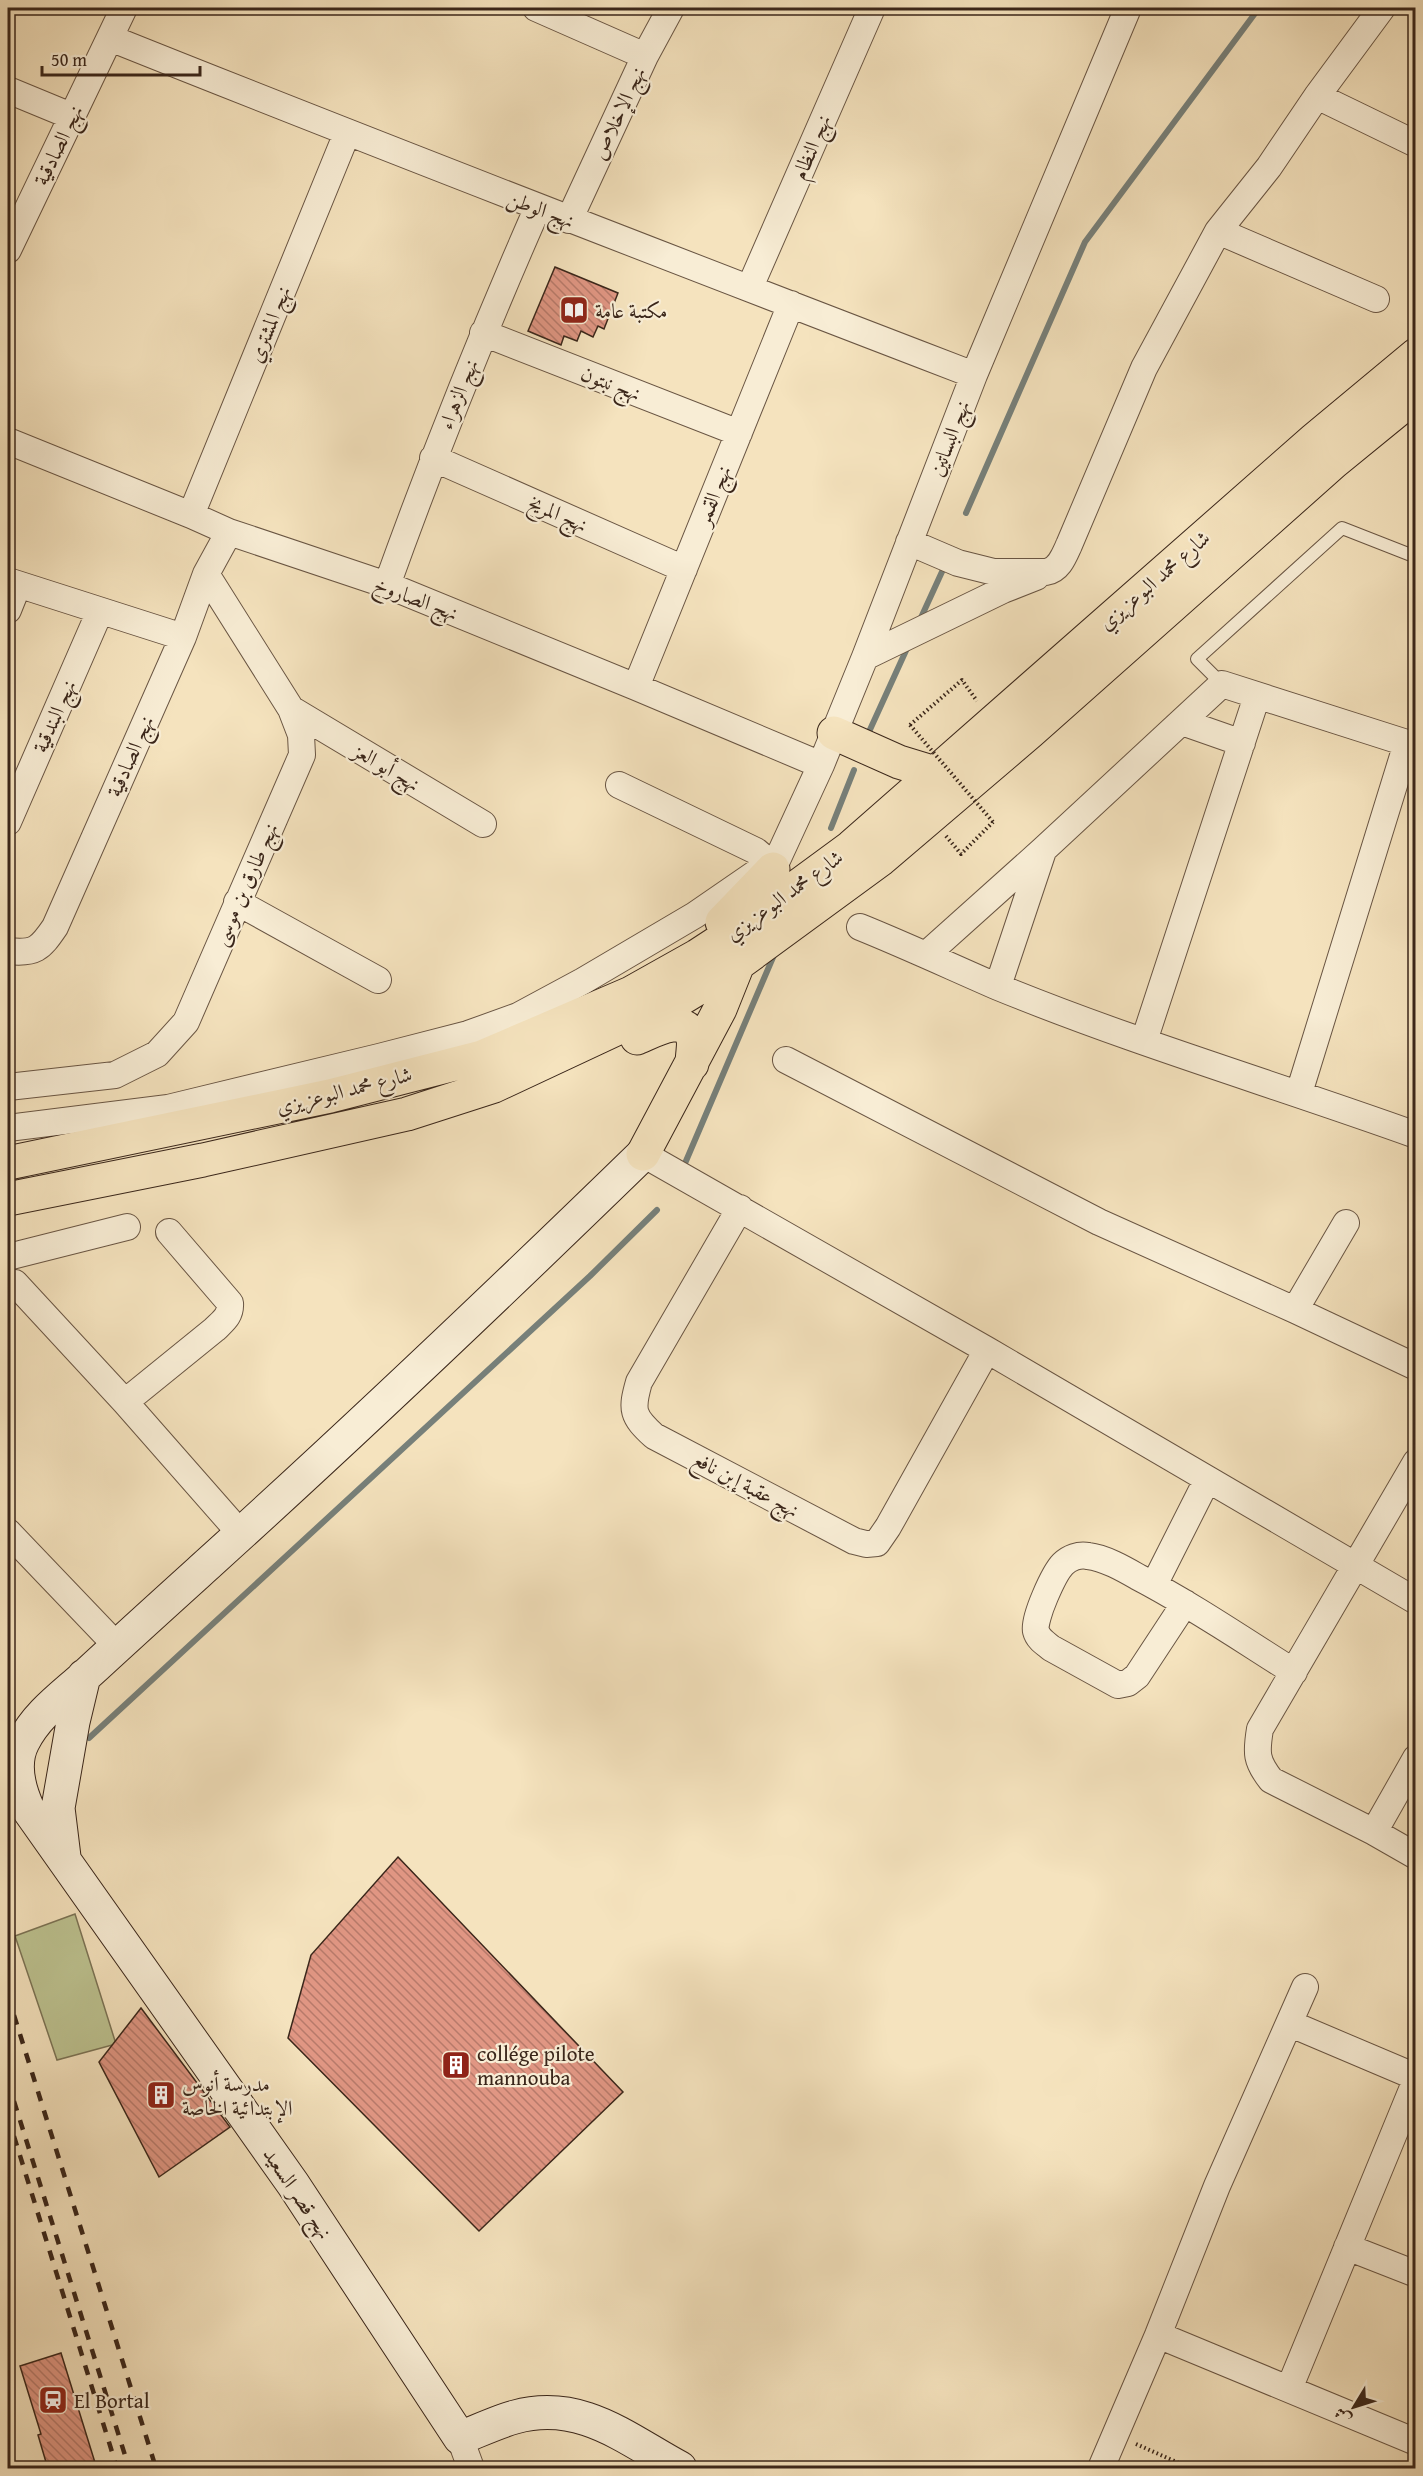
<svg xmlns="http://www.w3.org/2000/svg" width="1423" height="2476" font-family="'Gentium Book Plus',Amiri,serif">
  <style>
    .pitch { fill: #bdc391; stroke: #7c7456; stroke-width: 1.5 }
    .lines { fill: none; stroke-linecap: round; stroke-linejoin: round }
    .stream { stroke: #77807a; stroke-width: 6 }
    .building { fill: url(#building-back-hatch); stroke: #3a261a; stroke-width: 1.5 }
    .lane-casing { stroke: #695543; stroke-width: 14 }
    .street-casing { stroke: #695543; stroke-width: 28 }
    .secondary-casing { stroke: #3a261a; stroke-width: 35 }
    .highway-casing { stroke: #3a261a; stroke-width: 35 }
    .path { stroke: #3a261a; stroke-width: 4; stroke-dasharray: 1.5 3; stroke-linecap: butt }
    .lane { stroke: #f8edd5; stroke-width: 12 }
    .street { stroke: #f8edd5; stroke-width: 26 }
    .secondary { stroke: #f8edd5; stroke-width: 33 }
    .highway { stroke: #f5e3be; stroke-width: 33 }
    .rail { stroke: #3a261a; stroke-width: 4.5; stroke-dasharray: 10 10; stroke-linecap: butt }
    .path-bridge { stroke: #3a261a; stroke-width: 4; stroke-dasharray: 1.5 3; stroke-linecap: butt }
    .labels { text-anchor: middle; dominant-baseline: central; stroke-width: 4.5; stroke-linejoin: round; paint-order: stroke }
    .street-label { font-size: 21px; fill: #3a261a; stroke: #f8edd5 }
    .poi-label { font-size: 21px; fill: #3a261a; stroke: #f8edd5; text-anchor: start }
  </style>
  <defs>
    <pattern id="building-back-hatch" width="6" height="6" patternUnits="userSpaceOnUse" patternTransform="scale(1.5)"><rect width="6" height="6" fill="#e09683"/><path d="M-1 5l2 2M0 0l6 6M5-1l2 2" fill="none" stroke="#b77a6a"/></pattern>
  </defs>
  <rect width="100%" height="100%" fill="#f5e3be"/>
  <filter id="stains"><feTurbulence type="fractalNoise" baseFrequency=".00333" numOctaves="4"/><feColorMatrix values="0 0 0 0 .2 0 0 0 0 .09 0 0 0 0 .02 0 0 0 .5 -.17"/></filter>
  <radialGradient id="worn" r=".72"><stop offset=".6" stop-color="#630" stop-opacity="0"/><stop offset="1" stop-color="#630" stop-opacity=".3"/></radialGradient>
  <path class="pitch" d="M75,1914l41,130 -59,16 -42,-124z"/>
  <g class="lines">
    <path class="stream" d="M966,513l119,-271 174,-234
      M919,622l27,-59
      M868,734l41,-90
      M831,828l23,-58
      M683,1168l91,-213
      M89,1738l501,-462 67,-66"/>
  </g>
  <path class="building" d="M555,267l63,26 -14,36 -6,-3 -5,11 -12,-6 -4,10 -13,-5 -3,9 -33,-14z
    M398,1857l225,235 -144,139 -191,-193 23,-83z
    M141,2008l89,119 -71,50 -60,-115z
    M61,2353l36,116h-49l-10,-34 3,-1 -21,-68z"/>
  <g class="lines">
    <g class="lane-casing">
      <path id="lane" d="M1222,684l-25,-25 145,-131 74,29"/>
    </g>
    <g class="street-casing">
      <path id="street" d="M536,8l109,48
        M110,38c287,115 575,226 864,337
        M8,90l63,26
        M1317,96l99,48
        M569,220l76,-164 26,-48
        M1218,231l158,68
        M8,250l116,-242
        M750,287l122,-279
        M483,333l256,100
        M8,441l183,74 38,17 158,53 249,102 185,78
        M433,458l251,111
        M191,515l156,-382
        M909,542l49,21 36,9h52c13,-2 18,-16 23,-27l75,-177 74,-137 51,-64 48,-71 65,-88
        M8,581l175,56
        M387,585c46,-128 96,-253 151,-378
        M8,610l10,-25
        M865,657l138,-67 33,-13
        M636,687l155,-383
        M291,709l192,115
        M1182,722l60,21
        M619,785l137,66 14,12
        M8,822l92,-211
        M773,869l48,-104 44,-108 109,-282 154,-367
        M237,902l141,78
        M860,927c47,19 92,40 138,60 137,56 279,98 418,148
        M8,951c27,3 32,-2 47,-24l128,-290 23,-63 23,-42
        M927,954l116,-104 179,-166 194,62
        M998,986l45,-135
        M1144,1041l113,-345
        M786,1060l313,162 196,88 121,57
        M8,1087l107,-12 42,-21 29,-32 116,-267 -1,-20 -10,-26 -85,-135
        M1299,1093l108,-350
        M8,1128l160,-20 211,-51 89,-23 50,-18 65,-35 112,-66 61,-42
        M643,1154l344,196 429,251
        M740,1208l-101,174c-8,28 -7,34 15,54l200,105 12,3 11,-1 11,-16 99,-177
        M8,1257l119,-30
        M15,1283l110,119 116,132
        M1295,1310l51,-87
        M125,1402l90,-73c8,-8 16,-13 15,-26l-61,-71
        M1416,1462l-156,267c-4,24 -4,32 11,51l103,52 42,24
        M8,1532l109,114
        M1154,1585l53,-105
        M1185,1603l-48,73 -9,7 -10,2 -67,-37c-6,-5 -13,-9 -15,-17 -3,-12 18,-58 27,-67 6,-6 16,-10 25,-8 17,2 36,13 50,21 54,28 105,63 156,95
        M1374,1832l42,-74
        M1291,2024l125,53
        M1347,2247l69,27
        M1158,2335l258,107
        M1289,2389l127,-309
        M460,2438l11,30
        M1101,2468l57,-133 59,-149 88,-199"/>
    </g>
    <g class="secondary-casing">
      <path id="secondary" d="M643,1154c-142,138 -286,275 -433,408 -42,38 -83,75 -124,113 -23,21 -49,39 -63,67 -11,21 -4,47 5,67l265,375 167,254c18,-7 37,-16 55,-21 66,-18 111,22 165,51
        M64,1857l-6,-49 15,-86 11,-46"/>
    </g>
    <g class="highway-casing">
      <path id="highway" d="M834,733l65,29 36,11
        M722,922l51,-53
        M637,1038c15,-6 46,-25 55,-2 3,7 0,20 0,28
        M643,1154l77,-145 18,-45
        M8,1163l322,-67 152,-39 149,-64 66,-37 52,-34 102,-75 464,-408 101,-84
        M8,1199l195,-39 204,-46 87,-28 188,-88 56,-34 142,-104 150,-128 304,-270 82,-67"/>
    </g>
    <path class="path" d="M910,725l52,-45 15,21
      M946,836l15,18 32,-32
      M1136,2444l54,24"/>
    <use href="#lane" class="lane"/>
    <use href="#street" class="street"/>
    <use href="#secondary" class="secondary"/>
    <use href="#highway" class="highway"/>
    <path class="rail" d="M8,1996l148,472
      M8,2082l121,386
      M8,2117l109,351"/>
    <path class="path-bridge" d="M910,725l83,97"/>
  </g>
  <defs>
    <g id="library-square" transform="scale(1.5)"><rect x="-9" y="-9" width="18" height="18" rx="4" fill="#8f2418" stroke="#f8edd5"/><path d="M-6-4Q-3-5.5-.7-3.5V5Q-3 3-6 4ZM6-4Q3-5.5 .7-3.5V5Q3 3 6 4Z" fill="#fff"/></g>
    <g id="building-square" transform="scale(1.5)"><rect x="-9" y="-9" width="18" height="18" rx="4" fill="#8f2418" stroke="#f8edd5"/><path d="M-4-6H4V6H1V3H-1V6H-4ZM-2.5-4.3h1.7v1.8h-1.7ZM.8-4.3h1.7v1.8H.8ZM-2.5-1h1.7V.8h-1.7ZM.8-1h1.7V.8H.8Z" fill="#fff"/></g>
    <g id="station-square" transform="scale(1.5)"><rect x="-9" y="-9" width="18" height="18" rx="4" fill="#8f2418" stroke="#f8edd5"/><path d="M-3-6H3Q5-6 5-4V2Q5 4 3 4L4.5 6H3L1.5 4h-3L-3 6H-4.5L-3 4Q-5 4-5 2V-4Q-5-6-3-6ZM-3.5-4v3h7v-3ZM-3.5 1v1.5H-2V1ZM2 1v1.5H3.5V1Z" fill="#fff"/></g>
  </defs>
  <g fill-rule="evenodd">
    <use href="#library-square" x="574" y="310"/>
    <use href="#building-square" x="456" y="2065"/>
    <use href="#building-square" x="161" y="2095"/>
    <use href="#station-square" x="53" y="2400"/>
  </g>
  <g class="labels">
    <g class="street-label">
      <text transform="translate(618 113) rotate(-65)">نهج الإخلاص</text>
      <text transform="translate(58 145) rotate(-64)">نهج الصادقية</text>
      <text transform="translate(811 147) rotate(-67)">نهج النظام</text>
      <text transform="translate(541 209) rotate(21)">نهج الوطن</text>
      <text transform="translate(269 324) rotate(-68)">نهج المشتري</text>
      <text transform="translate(611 383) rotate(21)">نهج نبتون</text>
      <text transform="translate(458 394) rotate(-68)">نهج الزهراء</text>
      <text transform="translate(949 438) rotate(-69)">نهج البساتين</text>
      <text transform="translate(713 495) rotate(-68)">نهج القمر</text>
      <text transform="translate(558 513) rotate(24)">نهج المريخ</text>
      <text transform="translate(1154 580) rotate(-41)">شارع محمد البوعزيزي</text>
      <text transform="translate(416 598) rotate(21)">نهج الصاروخ</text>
      <text transform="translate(54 716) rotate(-66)">نهج البندقية</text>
      <text transform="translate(130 756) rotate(-66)">نهج الصادقية</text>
      <text transform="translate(387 767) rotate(31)">نهج أبو العز</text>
      <text transform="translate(245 884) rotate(-66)">نهج طارق بن موسى</text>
      <text transform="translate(784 895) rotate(-36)">شارع محمد البوعزيزي</text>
      <text transform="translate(344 1090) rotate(-14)">شارع محمد البوعزيزي</text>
      <text transform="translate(746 1484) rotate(28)">نهج عقبة إبن نافع</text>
      <text transform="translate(298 2193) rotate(56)">نهج قصر السعيد</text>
    </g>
    <g class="poi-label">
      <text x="595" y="310">مكتبة عامة</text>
      <text x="477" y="2053">collége pilote<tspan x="477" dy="24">mannouba</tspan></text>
      <text x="182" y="2083">مدرسة أنوس<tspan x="182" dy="24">الإبتدائية الخاصة</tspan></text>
      <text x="74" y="2400">El Bortal</text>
    </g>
  </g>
  <rect width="1423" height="2476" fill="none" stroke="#f5e3be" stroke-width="30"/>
  <rect x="9" y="9" width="1405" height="2458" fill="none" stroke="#3a261a" stroke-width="3"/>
  <rect x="15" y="15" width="1393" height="2446" fill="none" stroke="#3a261a" stroke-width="1.5"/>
  <g transform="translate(1354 2407) rotate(232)" stroke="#f8edd5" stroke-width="4.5" paint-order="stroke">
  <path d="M0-4.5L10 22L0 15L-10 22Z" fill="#3a261a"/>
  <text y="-9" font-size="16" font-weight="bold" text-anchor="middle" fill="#3a261a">ش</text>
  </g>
  <path d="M42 66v9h158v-9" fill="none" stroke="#3a261a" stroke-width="3"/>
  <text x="51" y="66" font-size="18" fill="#3a261a" stroke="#f8edd5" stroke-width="4.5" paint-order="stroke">50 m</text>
  <rect width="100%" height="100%" filter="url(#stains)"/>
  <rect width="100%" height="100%" fill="url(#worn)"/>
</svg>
